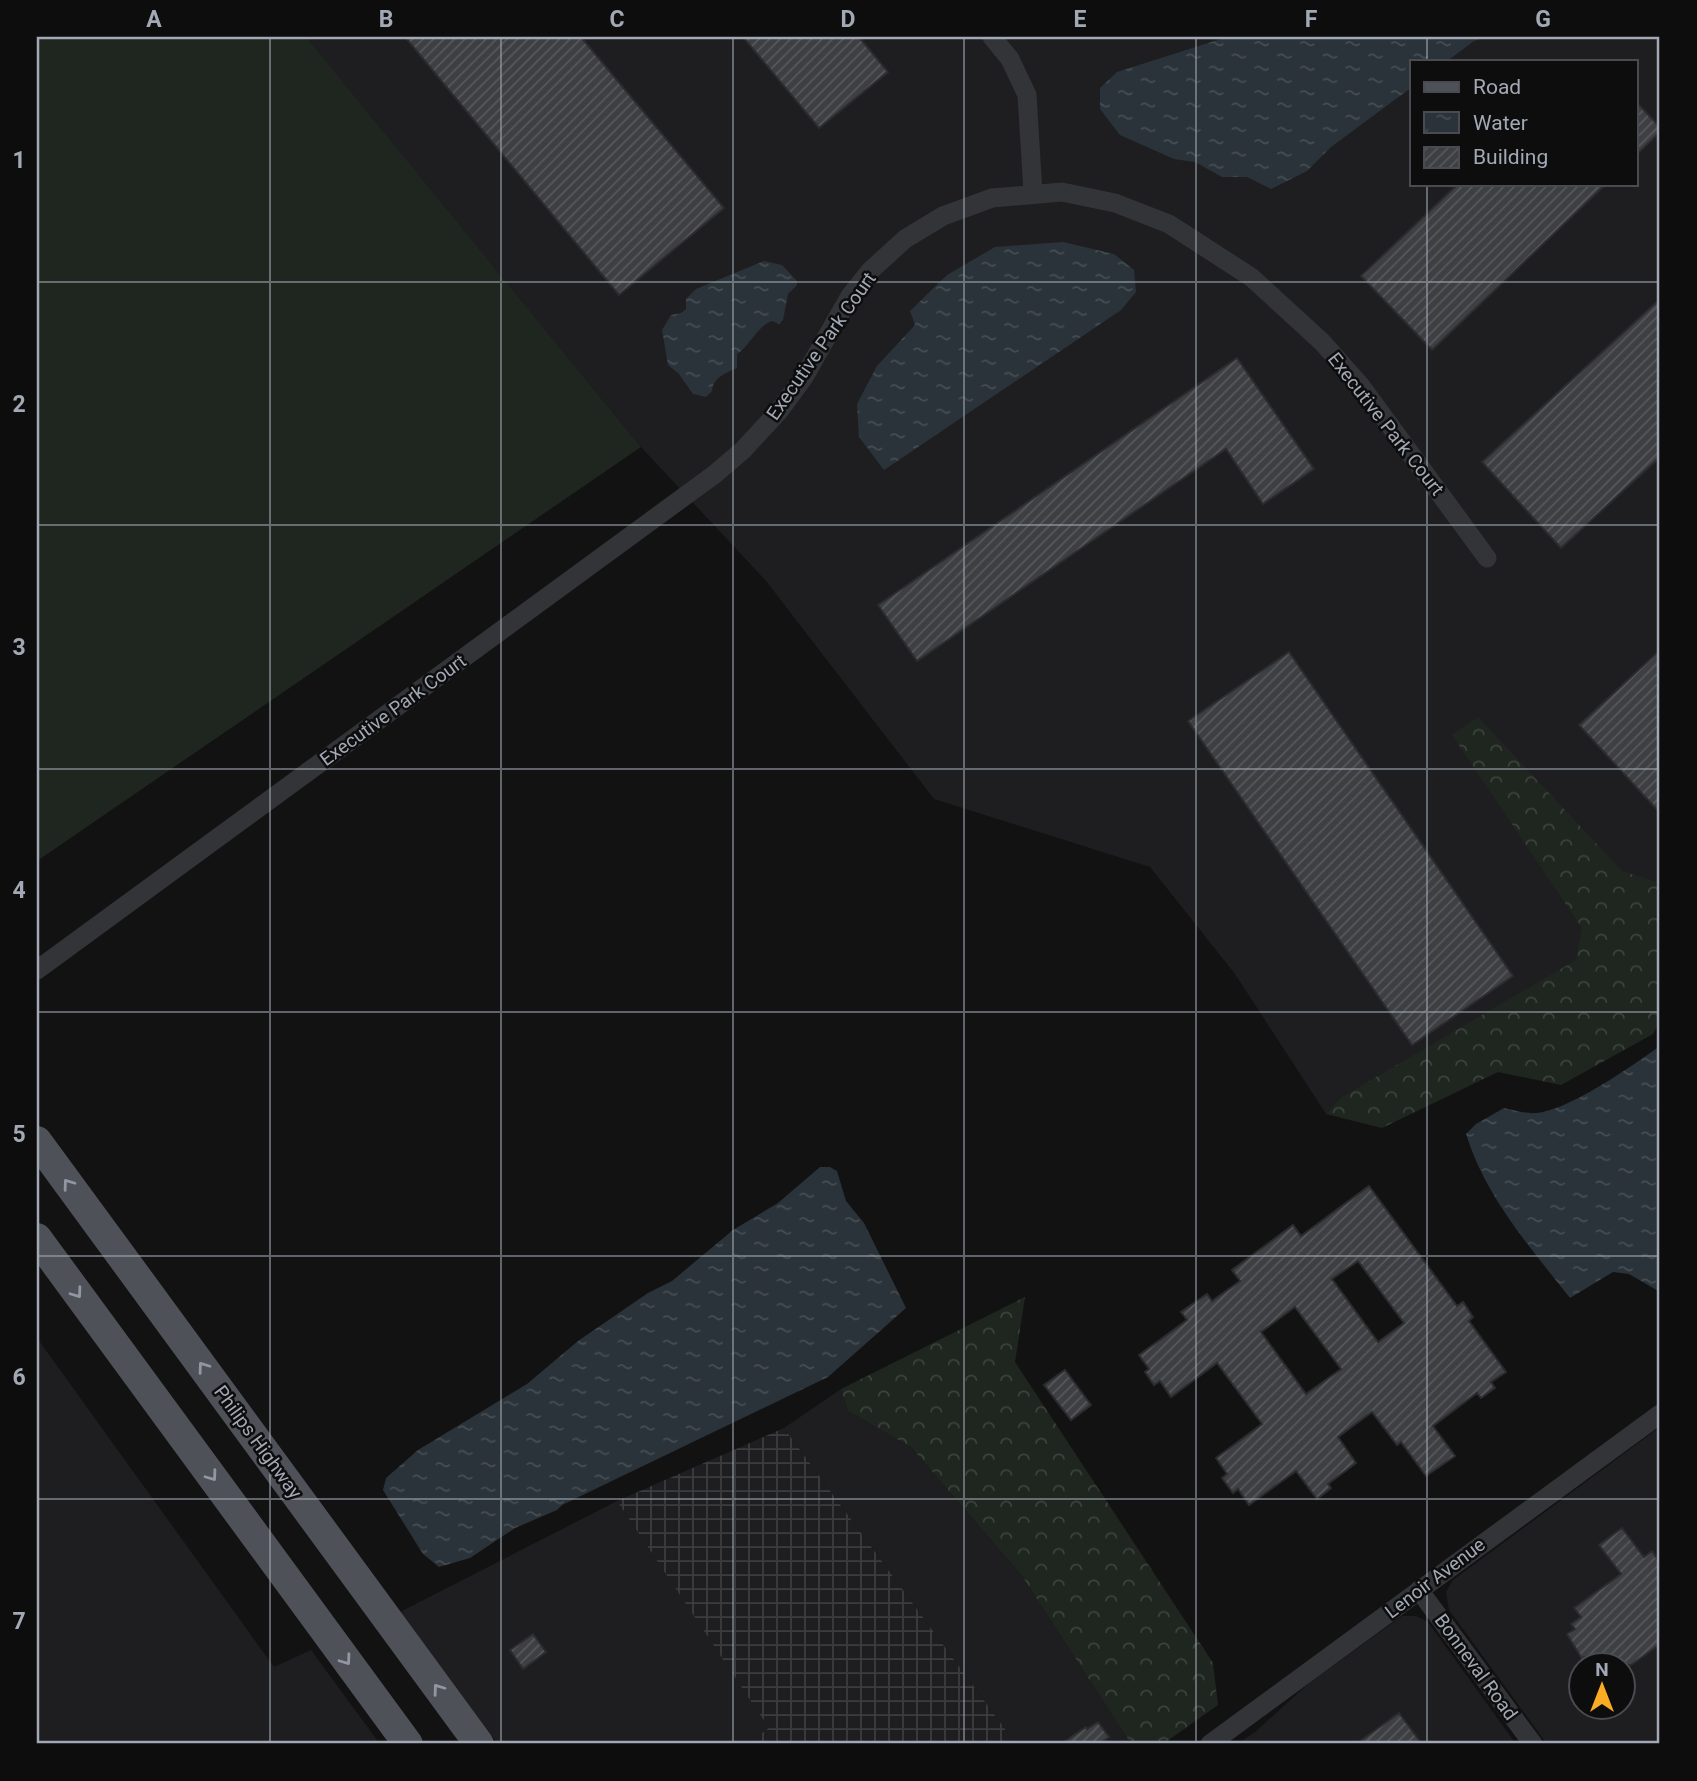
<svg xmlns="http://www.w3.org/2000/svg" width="1697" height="1781" font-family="Roboto,sans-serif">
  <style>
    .built { fill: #1e1e20; fill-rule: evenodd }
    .industrial { fill: url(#industrial-grid) }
    .grass { fill: #1e261f }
    .forest { fill: url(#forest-crowns) }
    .water { fill: url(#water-ripples) }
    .building { fill: url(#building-hatch); stroke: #2c2c2f; stroke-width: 2; fill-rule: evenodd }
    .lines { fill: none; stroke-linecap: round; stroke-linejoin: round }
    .minor { stroke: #333438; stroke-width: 19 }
    .primary { stroke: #4e5158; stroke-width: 30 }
    .oneway { stroke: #9197a2 }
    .grid { fill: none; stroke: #a2a9b5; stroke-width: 2; stroke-opacity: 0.55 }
    .labels { text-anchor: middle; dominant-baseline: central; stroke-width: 5; stroke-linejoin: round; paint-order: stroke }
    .street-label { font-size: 19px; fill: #a2a9b5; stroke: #0d0d0e }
    .neatline { fill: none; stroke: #a2a9b5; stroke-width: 2.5 }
    .grid-label { font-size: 23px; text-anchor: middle; font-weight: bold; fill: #a2a9b5 }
  </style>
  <defs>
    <pattern id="industrial-grid" width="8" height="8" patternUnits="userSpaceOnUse" patternTransform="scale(1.75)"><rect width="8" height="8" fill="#1e1e20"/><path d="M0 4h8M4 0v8" fill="none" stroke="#3c3c3e"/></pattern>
    <pattern id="forest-crowns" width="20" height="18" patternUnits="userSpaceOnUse" patternTransform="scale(1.75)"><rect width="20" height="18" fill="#1e261f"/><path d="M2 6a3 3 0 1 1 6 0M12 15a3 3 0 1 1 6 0" fill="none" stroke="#3c433d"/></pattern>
    <pattern id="water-ripples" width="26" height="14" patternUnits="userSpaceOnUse" patternTransform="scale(1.75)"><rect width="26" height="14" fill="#2a3339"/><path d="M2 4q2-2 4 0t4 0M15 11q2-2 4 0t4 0" fill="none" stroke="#464e53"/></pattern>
    <pattern id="building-hatch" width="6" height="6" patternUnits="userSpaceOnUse" patternTransform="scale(1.75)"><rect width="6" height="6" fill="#3e3f43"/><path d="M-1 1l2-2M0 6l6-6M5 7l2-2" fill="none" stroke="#57585c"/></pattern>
  </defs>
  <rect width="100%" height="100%" fill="#121213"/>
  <path class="built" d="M305,37h1352l3,3v872l-320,186 -14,16 -91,-140 -85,-107 -216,-68 -168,-218 -125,-134zM1412,61h224v123h-224z
    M37,1338l237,329 37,-17 69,94h-343z
    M841,1389l7,22 63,36 111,129 109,168h-115l-232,-316z
    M1660,1427v317h-113l-98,-134 -3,-18 7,-12zM1582,1666h42v42h-42z
    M617,1501l153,227 -22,16h-250l-100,-131z
    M1402,1616h14l12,6 88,122h-279l18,-12 53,-48z"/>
  <path class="industrial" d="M784,1428l232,316h-268l21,-16 -152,-227z"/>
  <path class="grass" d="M37,37h269l335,410 -604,414z"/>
  <path class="forest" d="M1478,717l144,154 38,12v139l-7,12 -92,51 -63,-13 -116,56 -56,-14 14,-16 236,-138 6,-32 -130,-193z
    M1025,1297l-10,65 198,301 5,42 -55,39h-32l-109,-168 -111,-129 -63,-36 -7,-22z"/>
  <path class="water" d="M1227,37h259l-12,4 -27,20h-35v26l-81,60 -24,24 -36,18 -24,-12h-25l-27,-15 -21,-3 -54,-24 -20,-26v-21l17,-16z
    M1063,242l51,12 20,16 2,22 -15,18 -237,160 -25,-33 -2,-33 20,-38 38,-41 -5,-14 37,-36 48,-28z
    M764,261l18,4 15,16v4l-9,9 -5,26 -4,4 -7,-3c-15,5 -22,25 -35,33v14c-11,5 -24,9 -25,23l-6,6 -13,-3 -14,-20 -11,-9 -6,-35 9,-15 10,-2 5,-4v-10l10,-10z
    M1660,1046v246l-31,-18 -16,-2 -43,26c-40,-51 -84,-100 -104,-164l10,-10 28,-16c10,2 22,6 32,5 32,-2 96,-47 124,-67z
    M820,1167h10l7,4 9,30 18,22 42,85 -78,69 -266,128 -5,5 -42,18 -45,30 -31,9 -16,-13 -40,-64 3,-12 32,-28 109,-66 51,-43 70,-48 24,-12 61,-51 45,-27z"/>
  <path class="building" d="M405,37h176l143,171 -105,87z
    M743,37h116l29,35 -69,56z
    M1636,102l24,25v5l-24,23z
    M1458,184h148l-174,166 -71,-74z
    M1660,299v158l-99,91 -79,-86z
    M1237,358l77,111 -51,35 -37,-55 -309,212 -39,-56z
    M1660,650v163l-81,-88z
    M1289,652l224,324 -101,69 -224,-324z
    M1369,1186l88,120 6,-4 10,15 -4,4 37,51 -15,10 4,6 -14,10 -4,-5 -44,33 22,30 -29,20 -25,-34 -4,3 -25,-33 -34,25 18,26 -28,21 3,4 -14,11 -21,-28 -47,34 -11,-16 -5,4 -11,-15 5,-4 -11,-16 46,-34 -45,-61 -46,34 -11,-16 -6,4 -9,-13 4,-3 -10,-14 48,-35 -6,-8 26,-18 5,7 28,-20 -8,-11 61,-45 8,11zM1358,1261l46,62 -26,19 -46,-63zM1295,1307l46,62 -35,25 -45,-62z
    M1065,1370l26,35 -20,15 -27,-35z
    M1622,1528l22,29 8,-6 8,12v81l-29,21h-41l-6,-8 -2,2 -15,-25 8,-5 -4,-5 10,-7 -7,-9 47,-34 -22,-29z
    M533,1634l13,18 -23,17 -13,-19z
    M1399,1713l23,31h-66z
    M1098,1722l11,15 -10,7h-38l25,-17 1,2z"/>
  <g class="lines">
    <path class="minor" d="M992,37l18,22 17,36 6,98
      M37,970l678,-496 28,-24 36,-39 25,-34 46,-81 20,-25 35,-32 38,-23 49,-18 70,-6 53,11 54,21 82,53 71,65 39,44 126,172
      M1419,1590l114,154
      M1210,1744l450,-330"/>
    <path class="primary" d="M37,1141l442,603
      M37,1238l371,506"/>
  </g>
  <defs><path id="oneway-chevron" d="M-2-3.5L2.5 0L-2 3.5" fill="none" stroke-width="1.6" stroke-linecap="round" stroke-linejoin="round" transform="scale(1.75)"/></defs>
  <g class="oneway">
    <use href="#oneway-chevron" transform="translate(68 1184) rotate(-126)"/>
    <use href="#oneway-chevron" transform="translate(77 1293) rotate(54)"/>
    <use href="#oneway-chevron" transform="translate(203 1367) rotate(-126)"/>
    <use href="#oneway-chevron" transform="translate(212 1476) rotate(54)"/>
    <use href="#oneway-chevron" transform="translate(346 1660) rotate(54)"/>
    <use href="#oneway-chevron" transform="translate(438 1689) rotate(-126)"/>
  </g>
  <path class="grid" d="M270,37v1707M501,37v1707M733,37v1707M964,37v1707M1196,37v1707M1427,37v24M1427,184v1560M37,282h1623M37,525h1623M37,769h1623M37,1012h1623M37,1256h1623M37,1499h1623"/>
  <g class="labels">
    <g class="street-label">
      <text transform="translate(821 346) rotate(-55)">Executive Park Court</text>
      <text transform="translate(1386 424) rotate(52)">Executive Park Court</text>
      <text transform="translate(393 710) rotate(-36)">Executive Park Court</text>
      <text transform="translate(258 1442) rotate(54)">Philips Highway</text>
      <text transform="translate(1435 1578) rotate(-37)">Lenoir Avenue</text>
      <text transform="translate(1476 1667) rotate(54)">Bonneval Road</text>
    </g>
  </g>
  <rect width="1697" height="1781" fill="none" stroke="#0d0d0e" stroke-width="77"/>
  <rect x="1410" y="60" width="228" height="126" fill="#0d0d0e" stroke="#494b51" stroke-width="2"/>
  <rect x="1424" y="82" width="35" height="10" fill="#4e5158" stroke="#494b51" stroke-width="2"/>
  <text x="1473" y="94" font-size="21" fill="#a2a9b5">Road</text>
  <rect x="1424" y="112" width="35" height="21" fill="url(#water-ripples)" stroke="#494b51" stroke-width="2"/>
  <text x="1473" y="130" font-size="21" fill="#a2a9b5">Water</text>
  <rect x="1424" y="147" width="35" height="21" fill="url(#building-hatch)" stroke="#494b51" stroke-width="2"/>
  <text x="1473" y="164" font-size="21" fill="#a2a9b5">Building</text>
  <g transform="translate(1602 1686)"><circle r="33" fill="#0d0d0e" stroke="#494b51" stroke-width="2"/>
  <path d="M0-5L12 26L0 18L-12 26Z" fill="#f9ab24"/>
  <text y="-10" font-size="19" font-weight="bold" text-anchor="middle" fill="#a2a9b5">N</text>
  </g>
  <rect x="38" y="38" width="1620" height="1704" class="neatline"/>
  <g class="grid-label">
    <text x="154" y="27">A</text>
    <text x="386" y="27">B</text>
    <text x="617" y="27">C</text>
    <text x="848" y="27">D</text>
    <text x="1080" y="27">E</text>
    <text x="1311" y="27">F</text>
    <text x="1543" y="27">G</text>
    <text x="19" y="168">1</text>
    <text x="19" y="412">2</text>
    <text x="19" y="655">3</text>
    <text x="19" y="898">4</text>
    <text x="19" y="1142">5</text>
    <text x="19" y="1385">6</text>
    <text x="19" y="1629">7</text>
  </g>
</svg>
